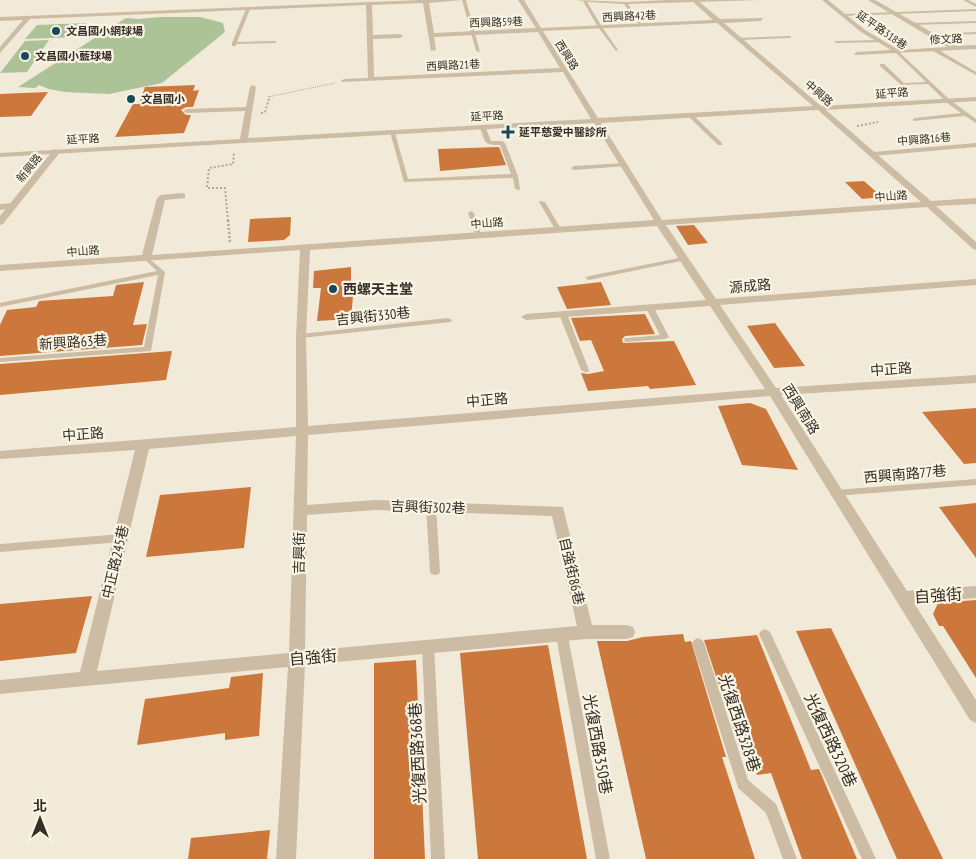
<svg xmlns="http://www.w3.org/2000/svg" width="976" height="859" font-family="'PT Sans Narrow','Noto Sans TC',sans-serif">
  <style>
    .green { fill: #acc297 }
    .building { fill: #cc783c }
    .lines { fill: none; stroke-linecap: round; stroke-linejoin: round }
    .path-far2 { stroke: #b6a68d; stroke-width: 1; stroke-dasharray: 1 1; stroke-linecap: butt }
    .path-far1 { stroke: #b6a68d; stroke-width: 2; stroke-dasharray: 2 2; stroke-linecap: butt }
    .path { stroke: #b6a68d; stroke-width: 2.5; stroke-dasharray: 2 2; stroke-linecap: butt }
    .service { fill: #cbbca3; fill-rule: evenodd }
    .minor { fill: #cbbca3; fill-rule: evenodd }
    .tertiary { fill: #cbbca3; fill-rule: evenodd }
    .poi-dot { fill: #194959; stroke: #faf4e4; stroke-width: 2 }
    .labels { text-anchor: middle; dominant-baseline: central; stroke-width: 4.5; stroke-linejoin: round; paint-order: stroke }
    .far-street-label { font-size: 11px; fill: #352d26; stroke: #faf4e4 }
    .far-poi-label { font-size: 11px; font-weight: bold; fill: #352d26; stroke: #faf4e4; text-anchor: start }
    .street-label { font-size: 14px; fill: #352d26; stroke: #faf4e4 }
    .poi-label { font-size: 14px; font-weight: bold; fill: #352d26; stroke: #faf4e4; text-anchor: start }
    .near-street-label { font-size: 16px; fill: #352d26; stroke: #faf4e4 }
  </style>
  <rect width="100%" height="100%" fill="#f2ead8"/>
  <path class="green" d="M160,17h40l23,6 2,9 -63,51 -53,11 -44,-2 -16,-3 -10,-4 -4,3 -17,-1 108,-69 13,1z
    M86,23l-10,14 -51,2 12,-14z
    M49,40l-22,32 -27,1 25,-32z"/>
  <path class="building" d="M195,85l-2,6 6,-1 -6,17h-7l-5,3 5,5h5l-7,18 -69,4 18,-33h6l6,-17z
    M48,92l-17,24 -31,1v-23z
    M499,147l7,18 -66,6 -2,-22z
    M864,181l18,16 -20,2 -17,-17z
    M291,217l-1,18 -6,5 -36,2 2,-23z
    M694,225l14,18 -20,2 -12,-19z
    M351,267v17h3l-3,35 -34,2 4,-33h-8l1,-17z
    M144,282l-11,43 14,-1 -5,21 -142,11v-31l7,-15 29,-3 3,-6 74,-5 3,-11z
    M601,282l10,23 -44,4 -10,-22z
    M645,314l10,20 -30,2 -3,3 1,4 51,-2 22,44 -46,4 -2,-3 -60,5 -7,-18 7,1 16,-3 -13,-31 -11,1 -9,-23z
    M775,323l30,43 -31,2 -27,-42z
    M172,351l-6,29 -166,15v-31z
    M750,403l16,6 32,61 -56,-5 -24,-59z
    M976,408v55l-12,1 -42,-52z
    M251,487l-7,61 -98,9 14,-62z
    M976,503v55l-37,-51z
    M92,596l-16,57 -76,8v-57z
    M976,600v78l-33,-52h-4l-6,-12 5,-11z
    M831,628l33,68 79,163h-46l-101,-228z
    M683,634l2,8 6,-1 35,116h-4l33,102h-109l-49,-218h30l16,-4z
    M757,635l54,135 8,-1 38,90h-55l-31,-86 -14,2 -7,-20h-8l-38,-115z
    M548,645l39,214h-109l-18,-206z
    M416,660l9,199h-51v-196z
    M263,673l-4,63 -34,4v-7l-88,12 8,-46 84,-11 2,-11z
    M270,830l-3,29h-79l3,-21z"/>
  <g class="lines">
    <path class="path-far2" d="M268,97l67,-14"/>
    <path class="path-far1" d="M261,113l4,-1 5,-16
      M857,126l21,-4
      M228,221l-3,-33h-18l2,-20 24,-4 1,-12"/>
    <path class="path" d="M228,220l2,23"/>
    <path class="service" d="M462,0h4l14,52 -4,-1z
      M576,0l49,2 43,-2h93l-133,4 14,21 -2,1 -16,-22 -37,-2 15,25 16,23 -2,1 -18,-24 -15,-26z
      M963,0h5l8,4v3z
      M248,8l2,1 -13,33 38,-1 2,2 -41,1v2h-4v-3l14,-34z
      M976,9v2l-132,5 -2,-1 2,-1z
      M976,21v2l-62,2 -2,-1 2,-1z
      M976,32v2l-45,2 -2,-1 2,-1z
      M790,36l1,2 -52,2 -2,-1 2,-1z
      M880,40l2,2 -46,1 -2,-1 2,-1z
      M933,49h4l39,23v3l-43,-24z
      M898,51l52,49 26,19v4l-11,-7 -52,5v-2l2,-1 46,-5 -15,-11 -18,-18 -27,1 -21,-19v-2h4l20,19 22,-1 -30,-29z
      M689,115h4l29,28v2h-4l-29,-28z
      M483,126l3,2 5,13h11l3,2 13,33 2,14 -5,-1 -2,-11 -109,4 -14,-50 5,1 13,46 103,-5 -11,-29c-17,0 -14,-2 -20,-17z
      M976,143v4l-103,9 -3,-2 3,-2z
      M624,163l3,2 -1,1 -52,4 -3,-2 3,-2z
      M540,201l5,1 16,27 -1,1h-4l-1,-1 -16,-27z
      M471,211l3,2 7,21 -1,1h-4l-1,-1 -7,-21z
      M146,256l19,16 -14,79 -151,11v-4l144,-11 14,-72 -158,32v-4l157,-32 -13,-12 -1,-1z
      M684,257l2,1v2l-97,20 -4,-2 4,-2z
      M647,306h6l16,31 -4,2 -40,3 -1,-2 1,-2h3l32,-3 -14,-27z
      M560,312h3l4,2 22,56 -1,2h-3l-4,-2 -22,-56z
      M448,318l4,2 -1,2 -150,16 -4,-2 4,-2z
      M976,479v6l-141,11 -3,-1 -2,-2 2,-2 3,-1z
      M431,504l3,1 2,2 4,64 -1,3 -4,1 -4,-1 -1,-3 -4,-64 2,-2z
      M121,534l4,1 1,3 -1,3 -4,1 -121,10v-8z
      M765,629l4,2 2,3 105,225h-14l-103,-225 2,-3z
      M562,631l4,2 2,3 42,223h-14l-40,-223 2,-3z
      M698,638l4,2 2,3 44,137 28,24 21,55h-14l-17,-46 -28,-25 -1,-4 -45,-141 2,-3z
      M428,641l4,2 2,3 11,213h-14l-9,-213 2,-3z"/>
    <path class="minor" d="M420,0h42l-33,3 5,30 102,-5 -18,-28h6l17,28 172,-8 -22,-20h6l23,19 43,-1 -2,3 -37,2 97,83 155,-9v4l-150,9 105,91 45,-3v6l-40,2 40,36v8l-3,-1 -46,-42 -261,18 50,74 260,-20v6l-256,20 56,83 200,-13v8l-195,12 126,196 69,-5v12l-62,5 62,97v23l-6,-3 -200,-324 -462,39 -1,70 68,-5 188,7 29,118h35l6,2 2,5 -2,5 -6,2h-41l-281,26 -9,194h-20l12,-192 -288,27v-14l80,-8 55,-222 -135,9v-8l296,-24v-91l4,-86 -300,21v-6l142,-10 15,-57 4,-3 21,-2 3,1v4l-20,2 -13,55 502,-35 -60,-97 -594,34v-4l240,-14 5,-28 -58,2 -4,-2 4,-2 59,-2 4,-20 3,-2 3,2 -8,51 343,-19 -28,-47 -221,10 -1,-1 3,-2 24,-1 -2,-73 -336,14 -30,34v-6l23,-27 -23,1v-4zM423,3l8,48 5,-1 -2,-13 104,-5 22,36 -186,9 -1,-38 27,-1 3,-2 -3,-2 -27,1 -1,-30zM717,23l96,83 -215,12 -55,-87zM818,110l103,92 -259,18 -61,-97zM657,226l49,74 -180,14 -5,3 5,3 184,-14 55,83 -457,37 -2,-90 4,-86zM296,436l-7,217 -192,18 52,-222zM375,510l177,6 25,110 -272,25 2,-136z
      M822,0h6l37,30 34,20 48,-3 -79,-47h7l81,46 20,-1v4l-121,6 -1,-1 3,-2 34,-2 -30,-18z
      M13,203l4,3 -1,2 -16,2v-6z"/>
    <path class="tertiary" d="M54,149l7,2 -58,73 -3,1v-9z"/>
  </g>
  <g class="poi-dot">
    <circle cx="56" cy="31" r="5"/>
    <circle cx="25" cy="56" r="5"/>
    <circle cx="131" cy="99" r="5"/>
    <path d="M505.5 124.5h5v5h5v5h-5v5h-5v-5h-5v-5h5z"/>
    <circle cx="333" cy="289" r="5"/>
  </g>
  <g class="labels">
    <g class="far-street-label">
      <text transform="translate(629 16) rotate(-3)">西興路42巷</text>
      <text transform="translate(496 22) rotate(-2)">西興路59巷</text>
      <text transform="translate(882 30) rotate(35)">延平路318巷</text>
      <text transform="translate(946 39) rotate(-3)">修文路</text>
      <text transform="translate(567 55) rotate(58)">西興路</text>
      <text transform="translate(453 65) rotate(-3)">西興路21巷</text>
      <text transform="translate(819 93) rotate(41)">中興路</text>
      <text transform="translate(892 93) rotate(-4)">延平路</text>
      <text transform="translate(487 116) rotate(-3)">延平路</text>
      <text transform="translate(83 139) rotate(-3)">延平路</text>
      <text transform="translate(924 139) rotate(-5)">中興路16巷</text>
      <text transform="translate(29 168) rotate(-51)">新興路</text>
      <text transform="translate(891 196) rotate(-4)">中山路</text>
      <text transform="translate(487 223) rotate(-4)">中山路</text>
      <text transform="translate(83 251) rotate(-4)">中山路</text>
    </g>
    <g class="far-poi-label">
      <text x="66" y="31">文昌國小網球場</text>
      <text x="35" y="56">文昌國小藍球場</text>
      <text x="141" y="99">文昌國小</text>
      <text x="519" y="132">延平慈愛中醫診所</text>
    </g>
    <g class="street-label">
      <text transform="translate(750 286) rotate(-5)">源成路</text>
      <text transform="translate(373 316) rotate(-6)">吉興街330巷</text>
      <text transform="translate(73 342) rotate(-4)">新興路63巷</text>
      <text transform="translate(891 369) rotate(-4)">中正路</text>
      <text transform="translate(487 400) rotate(-5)">中正路</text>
      <text transform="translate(801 409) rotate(58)">西興南路</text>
      <text transform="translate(83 434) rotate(-4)">中正路</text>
      <text transform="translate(905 474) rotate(-5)">西興南路77巷</text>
      <text transform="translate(428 507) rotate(2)">吉興街302巷</text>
      <text transform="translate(299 553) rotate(-89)">吉興街</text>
      <text transform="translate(115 562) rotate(-77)">中正路245巷</text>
      <text transform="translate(572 571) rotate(77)">自強街86巷</text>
    </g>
    <g class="poi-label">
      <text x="343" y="289">西螺天主堂</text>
    </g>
    <g class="near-street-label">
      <text transform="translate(938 595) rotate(-4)">自強街</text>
      <text transform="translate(313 657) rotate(-5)">自強街</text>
      <text transform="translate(740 723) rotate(72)">光復西路328巷</text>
      <text transform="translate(831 740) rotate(65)">光復西路320巷</text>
      <text transform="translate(598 744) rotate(80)">光復西路350巷</text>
      <text transform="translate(417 753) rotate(-93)">光復西路368巷</text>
    </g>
  </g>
  <g transform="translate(40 819)" stroke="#faf4e4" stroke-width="4" paint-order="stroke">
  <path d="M0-4L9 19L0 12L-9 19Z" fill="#352d26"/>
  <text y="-8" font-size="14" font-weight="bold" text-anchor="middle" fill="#352d26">北</text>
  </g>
</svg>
